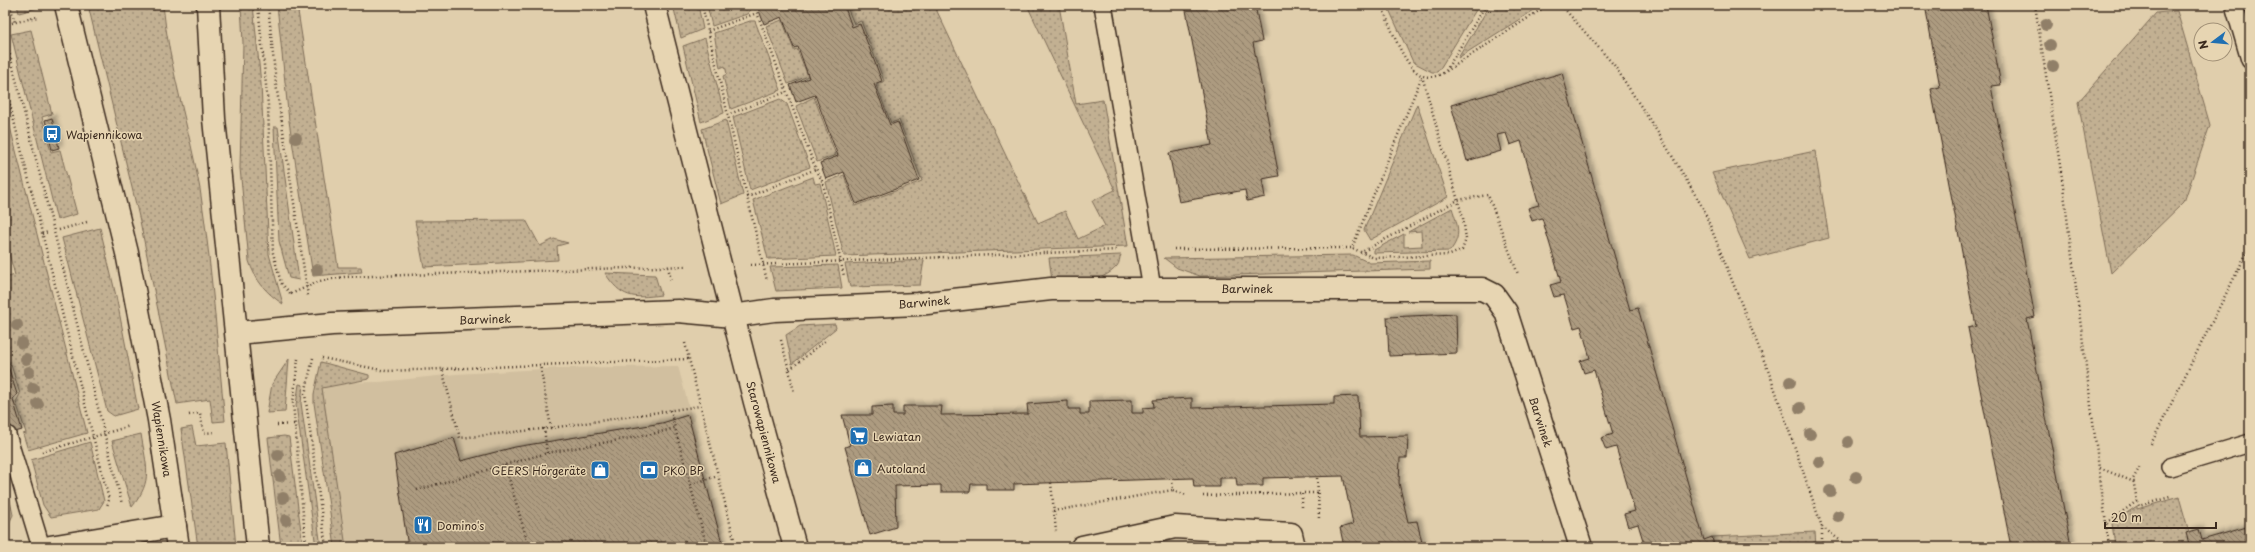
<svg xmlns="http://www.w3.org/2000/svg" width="2255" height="552" font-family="'Playpen Sans',sans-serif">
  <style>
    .built { fill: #d1bf9f }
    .green { fill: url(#green-dots); stroke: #7e6d58 }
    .building { fill: url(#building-back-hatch); stroke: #3b2a1e; filter: url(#shadow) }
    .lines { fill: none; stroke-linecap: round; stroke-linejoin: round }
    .lane-casing { stroke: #3b2a1e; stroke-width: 20 }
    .street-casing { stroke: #3b2a1e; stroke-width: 25 }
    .secondary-casing { stroke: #3b2a1e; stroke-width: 25 }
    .path { stroke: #3b2a1e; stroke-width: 2.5; stroke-dasharray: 1 3; stroke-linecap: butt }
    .lane { stroke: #e7d5b2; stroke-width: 17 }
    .street { stroke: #e7d5b2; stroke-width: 22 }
    .secondary { stroke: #e7d5b2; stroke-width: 22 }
    .tree { fill: #907f67 }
    .labels { text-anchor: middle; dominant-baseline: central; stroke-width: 3; stroke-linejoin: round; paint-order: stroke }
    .poi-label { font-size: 11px; fill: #3b2a1e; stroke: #e7d5b2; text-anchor: start }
    .street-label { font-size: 11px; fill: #3b2a1e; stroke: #e7d5b2 }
  </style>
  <defs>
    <pattern id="green-dots" width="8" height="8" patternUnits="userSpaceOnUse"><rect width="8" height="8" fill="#c2b092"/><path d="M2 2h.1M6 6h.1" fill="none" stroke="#9f8f77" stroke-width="1.8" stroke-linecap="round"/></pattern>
    <pattern id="building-back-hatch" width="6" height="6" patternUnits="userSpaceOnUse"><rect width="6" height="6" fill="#ad9b80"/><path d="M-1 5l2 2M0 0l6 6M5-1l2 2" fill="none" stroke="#8e7f68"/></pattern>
    <filter id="shadow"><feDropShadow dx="3.5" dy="-3.5" stdDeviation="2" flood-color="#0004"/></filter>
  </defs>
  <rect width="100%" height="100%" fill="#e0ceac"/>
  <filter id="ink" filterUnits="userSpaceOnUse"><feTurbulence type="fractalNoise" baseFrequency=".025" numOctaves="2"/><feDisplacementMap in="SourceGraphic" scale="8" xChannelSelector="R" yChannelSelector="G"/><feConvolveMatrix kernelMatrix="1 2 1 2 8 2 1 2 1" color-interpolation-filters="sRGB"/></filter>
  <g filter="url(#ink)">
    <path class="built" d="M678,366l48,181h-380l-26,-164 60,-1 76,-8 105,-6z"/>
    <path class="green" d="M17,5h28v1l-26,7z
      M88,5h75c6,62 26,122 37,184 12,77 17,154 25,232l-12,1 -3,-23 -33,5 -37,-183z
      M241,5h12l8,79 8,170 14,50c-17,-11 -28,-24 -34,-43l-9,-93 3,-125z
      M277,5h20l41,262h23l1,5 -49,4 -24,-155z
      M673,5h25l5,24 -22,9z
      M707,5h42l1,5 -3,4 -35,12z
      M846,5h88l104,218 27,-12 13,28 27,-13 -13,-25 23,-11 -88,-185h32l17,99 27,-4 25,146 -284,10 -18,-74 18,-7 11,31 67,-25 -23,-61 -8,3 -15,-38 8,-4 -23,-60 -7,3z
      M1387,5h92l-38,62 -4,5h-5l-19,-10z
      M1490,5h52l-84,53z
      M2177,11l33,114 -26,77 -73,71 -33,-171 78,-89z
      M782,20l12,30 3,-1 11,27 -20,8 -22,-58z
      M750,21h5l26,69 -50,19 -8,-33 4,-2 -2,-8 -5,2 -6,-35z
      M31,30l21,84 -10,3 9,35 9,-2 17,64 -20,6 -46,-186z
      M705,38l19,75 -23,9 -18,-76z
      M814,97l22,58 -19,7 -21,-56z
      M780,99l7,5 23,63 -60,23 -17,-73z
      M1417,104l31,93 -78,43 -6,-10z
      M5,107l82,326 -59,17 -5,-16 3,-1 -10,-31 4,-8 -9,-29 -6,-4v-83l10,-3 -10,-35z
      M726,120l17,75 -22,9 -19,-75z
      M274,127h4l21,153 -10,-2 -10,-37z
      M1815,151l14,87 -79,21 -38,-86z
      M813,177l2,7 5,-1 16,73 -68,3 -15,-59z
      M1452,208c6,18 10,28 -2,43l-76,2v-3l30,-16v13l18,-1 -1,-15 -13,1z
      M526,220l14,26 14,-7 14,4 -11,3 1,14 -134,7 -9,-46z
      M100,228l16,68 22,113 -24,7 -7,-5 -45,-173z
      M1121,255c-2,3 -1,8 -4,11 -16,19 -43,14 -65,15l-3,-23z
      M1353,255l17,8 60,-2v8l-230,7 -23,-8 -13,-10z
      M924,260l-4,25 -70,2 -5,-23z
      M838,265l4,23 -66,3 -6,-24z
      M605,273l50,2 6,20c-28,4 -40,3 -56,-22z
      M835,324l1,4 -44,36 -6,-29 14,-9z
      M289,359l-4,53 -18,1 5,-29z
      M321,362l48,13v4l-47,9 24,159h-11l-21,-144v-9z
      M299,384l4,1 -2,18 20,144h-5l-20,-142z
      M192,427l4,19 30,-3 10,104h-38l-17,-118z
      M141,434c5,32 13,46 -9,73l-20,-66z
      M284,436l5,1 14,110h-22l-13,-109z
      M90,442l14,59 -5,8 -48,8 -8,-12 -12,-45z
      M5,477l8,38 -8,16z
      M2179,497l10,35v12l-11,3h-63l-3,-24 25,-17v3z
      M1815,532l1,15h-102l-2,-10z"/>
    <path class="building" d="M765,5h79l8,22 8,-3 22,57 -8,3 16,41 8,-3 21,58 -63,24 -12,-32 -18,7 -6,-16 18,-7 -23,-61 -19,7 -6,-17 19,-7 -11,-31 -4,1 -12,-31 -18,7 -6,-16z
      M1185,5h70l7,36 -9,2 26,133 -17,3 3,18 -18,4 -2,-11 -66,12 -10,-49 43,-8z
      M1925,5h61l15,80 -10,1 44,231 -8,2 44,227 -60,1 -43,-219 8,-2 -45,-237 9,-2z
      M1562,73l68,237 8,-2 66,232 8,-3 2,10h-69l-7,-23 -10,3 -4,-13 11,-3 -19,-64 -10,3 -5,-12 12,-4 -19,-64 -10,3 -4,-12 10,-3 -9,-32 -7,2 -10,-33 -10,2 -4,-12 11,-3 -19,-64 -10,3 -4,-13 11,-3 -18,-64 -11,4 -4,-12 -9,2 4,16 -34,10 -16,-56z
      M52,118l7,30 -7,2 -7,-30z
      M1456,314l1,39 -68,3 -2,-39z
      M5,364l3,2 9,28 -4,5 9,31 -17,5z
      M1358,396l2,41 48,-1 -1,22h-7l-1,25 9,39 9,-1 6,26h-79l-4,-19 13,-4 -10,-48 -80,2v8h-26l-1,-8h-16v9h-26l-1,-9 -179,6v6h-28v-6h-15l-1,8h-29v-7l-46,1 1,41 -26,8 -25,-88 5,-2 -8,-30h30v-8l21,-1v9h10v-9h39l-1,9 87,-1 -1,-10 41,-3v8h12v5h9v-13l43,-1v13h11v-5l11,-1 -1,-7 39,-2v10l142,-4v-7z
      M688,415l35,132h-315l-14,-92 60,-17 7,23 54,-14 147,-24z
      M2250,526v21h-72l11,-3 -3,-11 3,-1 10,-3 3,11z"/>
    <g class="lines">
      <g class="lane-casing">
        <path id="lane" d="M1103,5l49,283
          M2234,5l16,55
          M7,435l34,112
          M2170,467l80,-24"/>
      </g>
      <g class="street-casing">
        <path id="street" d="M654,5l101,397 40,145
          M237,333l95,-9 346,-13 55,5 41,-6 144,-6 133,-15h431l12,6 12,17 75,235
          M50,547l125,-21
          M1082,547l93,-20 116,7 3,13"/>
      </g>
      <g class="secondary-casing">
        <path id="secondary" d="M66,5l61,248 32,167 19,127
          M208,5l6,114 44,428"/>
      </g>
      <path class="path" d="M10,5l5,18
        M258,5l10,100 5,148 8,30 11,12
        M268,5l8,79 32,212
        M702,5l65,276
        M754,5l59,157 10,21 21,93
        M1381,5c9,19 22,61 40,70 8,4 17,1 24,-3
        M1486,5l-41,67 103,-67
        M1561,5l53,60 48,74 41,69 68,170 51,149v20
        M2035,5l27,173 47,369
        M8,24l29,-7
        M708,31l49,-18
        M5,35l117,469
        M1422,76l41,142 3,21 -4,11 -12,5 -76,3 -22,-10z
        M5,85l104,415 -2,6
        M727,115l59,-23
        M747,197l69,-28
        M59,230l28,-8
        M42,234l6,-2
        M1174,249l178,-1
        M1360,253l98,-53 30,-5 30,79
        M751,265l366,-15
        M668,267l3,13
        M291,294l29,-13 24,-4 344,-11
        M781,340l8,30 38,-31
        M685,343l51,204
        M313,358l-8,36 21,153
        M322,358l64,13 56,-2
        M298,359l-5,44 13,144
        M540,364l11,64 149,-22
        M789,370l5,22
        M670,410l5,18
        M189,415l11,-2 4,20 12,-1
        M277,425l18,-1
        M544,428l3,25
        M551,428l-91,10 -18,-69 246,-10
        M2151,444l99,-198
        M42,452l88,-26
        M505,465l24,82
        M2100,468l34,14
        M1051,483l5,48
        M691,484l27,-8
        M417,490l130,-37 105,-19 23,-6 32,119
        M1173,490l13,5
        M1318,493l1,26
        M1203,496l99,-3
        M2137,501l2,5 31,-9
        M1302,507v-14h16l-1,-16
        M1053,511l120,-21 -1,-10
        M2107,523l30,-22 -4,-22 8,-14
        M1822,527l27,20"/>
      <use href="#lane" class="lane"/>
      <use href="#street" class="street"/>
      <use href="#secondary" class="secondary"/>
    </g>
    <g class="tree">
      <circle cx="2046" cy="25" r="6"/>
      <circle cx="2050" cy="45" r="6"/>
      <circle cx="2053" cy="66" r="6"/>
      <circle cx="296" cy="138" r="6"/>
      <circle cx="317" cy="270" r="6"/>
      <circle cx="17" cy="325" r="6"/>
      <circle cx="22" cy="343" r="6"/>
      <circle cx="26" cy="359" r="6"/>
      <circle cx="29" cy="372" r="6"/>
      <circle cx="1790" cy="382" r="6"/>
      <circle cx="33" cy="388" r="6"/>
      <circle cx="38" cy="404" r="6"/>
      <circle cx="1800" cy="408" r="6"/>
      <circle cx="1810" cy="434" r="6"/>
      <circle cx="1848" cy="442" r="6"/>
      <circle cx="278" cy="455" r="6"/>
      <circle cx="1819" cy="462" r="6"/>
      <circle cx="280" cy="476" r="6"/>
      <circle cx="1856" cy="477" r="6"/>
      <circle cx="1830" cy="491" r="6"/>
      <circle cx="283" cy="498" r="6"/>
      <circle cx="1838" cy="516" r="6"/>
      <circle cx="286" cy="520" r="6"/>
    </g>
  </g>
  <defs>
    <g id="bus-square" transform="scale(1)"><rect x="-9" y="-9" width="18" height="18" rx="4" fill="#1f6fb2" stroke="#e7d5b2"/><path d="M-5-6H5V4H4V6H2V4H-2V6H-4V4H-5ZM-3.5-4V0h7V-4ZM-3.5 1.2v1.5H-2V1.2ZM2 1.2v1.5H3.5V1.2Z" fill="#fff"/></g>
    <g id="supermarket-square" transform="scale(1)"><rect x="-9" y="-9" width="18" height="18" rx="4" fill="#1f6fb2" stroke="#e7d5b2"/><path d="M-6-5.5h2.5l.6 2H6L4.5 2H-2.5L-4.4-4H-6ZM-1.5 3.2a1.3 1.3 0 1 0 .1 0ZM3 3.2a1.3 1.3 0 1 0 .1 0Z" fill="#fff"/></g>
    <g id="shop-square" transform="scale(1)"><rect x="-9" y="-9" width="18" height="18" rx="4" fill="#1f6fb2" stroke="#e7d5b2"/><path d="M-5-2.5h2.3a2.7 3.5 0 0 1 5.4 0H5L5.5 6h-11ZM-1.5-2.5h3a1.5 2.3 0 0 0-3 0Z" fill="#fff"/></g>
    <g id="bank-square" transform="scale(1)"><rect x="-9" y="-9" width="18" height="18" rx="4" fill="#1f6fb2" stroke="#e7d5b2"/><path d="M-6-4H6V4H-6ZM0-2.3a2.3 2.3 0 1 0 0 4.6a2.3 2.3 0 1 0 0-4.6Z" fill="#fff"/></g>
    <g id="restaurant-square" transform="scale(1)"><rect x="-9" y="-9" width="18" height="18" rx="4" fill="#1f6fb2" stroke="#e7d5b2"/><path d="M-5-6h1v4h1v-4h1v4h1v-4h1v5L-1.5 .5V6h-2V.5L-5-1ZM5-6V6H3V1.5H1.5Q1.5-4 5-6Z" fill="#fff"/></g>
  </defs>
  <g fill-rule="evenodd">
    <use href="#bus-square" x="52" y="134"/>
    <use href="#supermarket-square" x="859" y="436"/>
    <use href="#shop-square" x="863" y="468"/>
    <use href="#shop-square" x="600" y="470"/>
    <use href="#bank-square" x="649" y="470"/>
    <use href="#restaurant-square" x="423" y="525"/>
  </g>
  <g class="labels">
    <g class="poi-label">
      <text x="66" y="134">Wapiennikowa</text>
      <text x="873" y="436">Lewiatan</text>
      <text x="877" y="468">Autoland</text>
      <text x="586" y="470" text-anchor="end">GEERS Hörgeräte</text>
      <text x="663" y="470">PKO BP</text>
      <text x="437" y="525">Domino's</text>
    </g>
    <g class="street-label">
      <text x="1247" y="288">Barwinek</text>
      <text transform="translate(924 302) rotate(-5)">Barwinek</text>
      <text transform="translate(485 319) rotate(-2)">Barwinek</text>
      <text transform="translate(1541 422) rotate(72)">Barwinek</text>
      <text transform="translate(764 432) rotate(75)">Starowapiennikowa</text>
      <text transform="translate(162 439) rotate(81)">Wapiennikowa</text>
    </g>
  </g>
  <rect width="2255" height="552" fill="none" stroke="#e7d5b2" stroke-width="20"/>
  <rect x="10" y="10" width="2235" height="532" fill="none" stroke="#3b2a1e" stroke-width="1.5" filter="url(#ink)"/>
  <g transform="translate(2213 42) rotate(254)"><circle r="19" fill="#e7d5b2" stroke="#a29177"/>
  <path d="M0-3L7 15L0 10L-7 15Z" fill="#1f6fb2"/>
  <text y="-6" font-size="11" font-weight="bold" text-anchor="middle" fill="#3b2a1e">N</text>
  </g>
  <path d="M2105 522v6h111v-6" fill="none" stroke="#3b2a1e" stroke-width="2"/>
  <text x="2111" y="522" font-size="12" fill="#3b2a1e" stroke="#e7d5b2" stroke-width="3" paint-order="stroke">20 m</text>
</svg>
